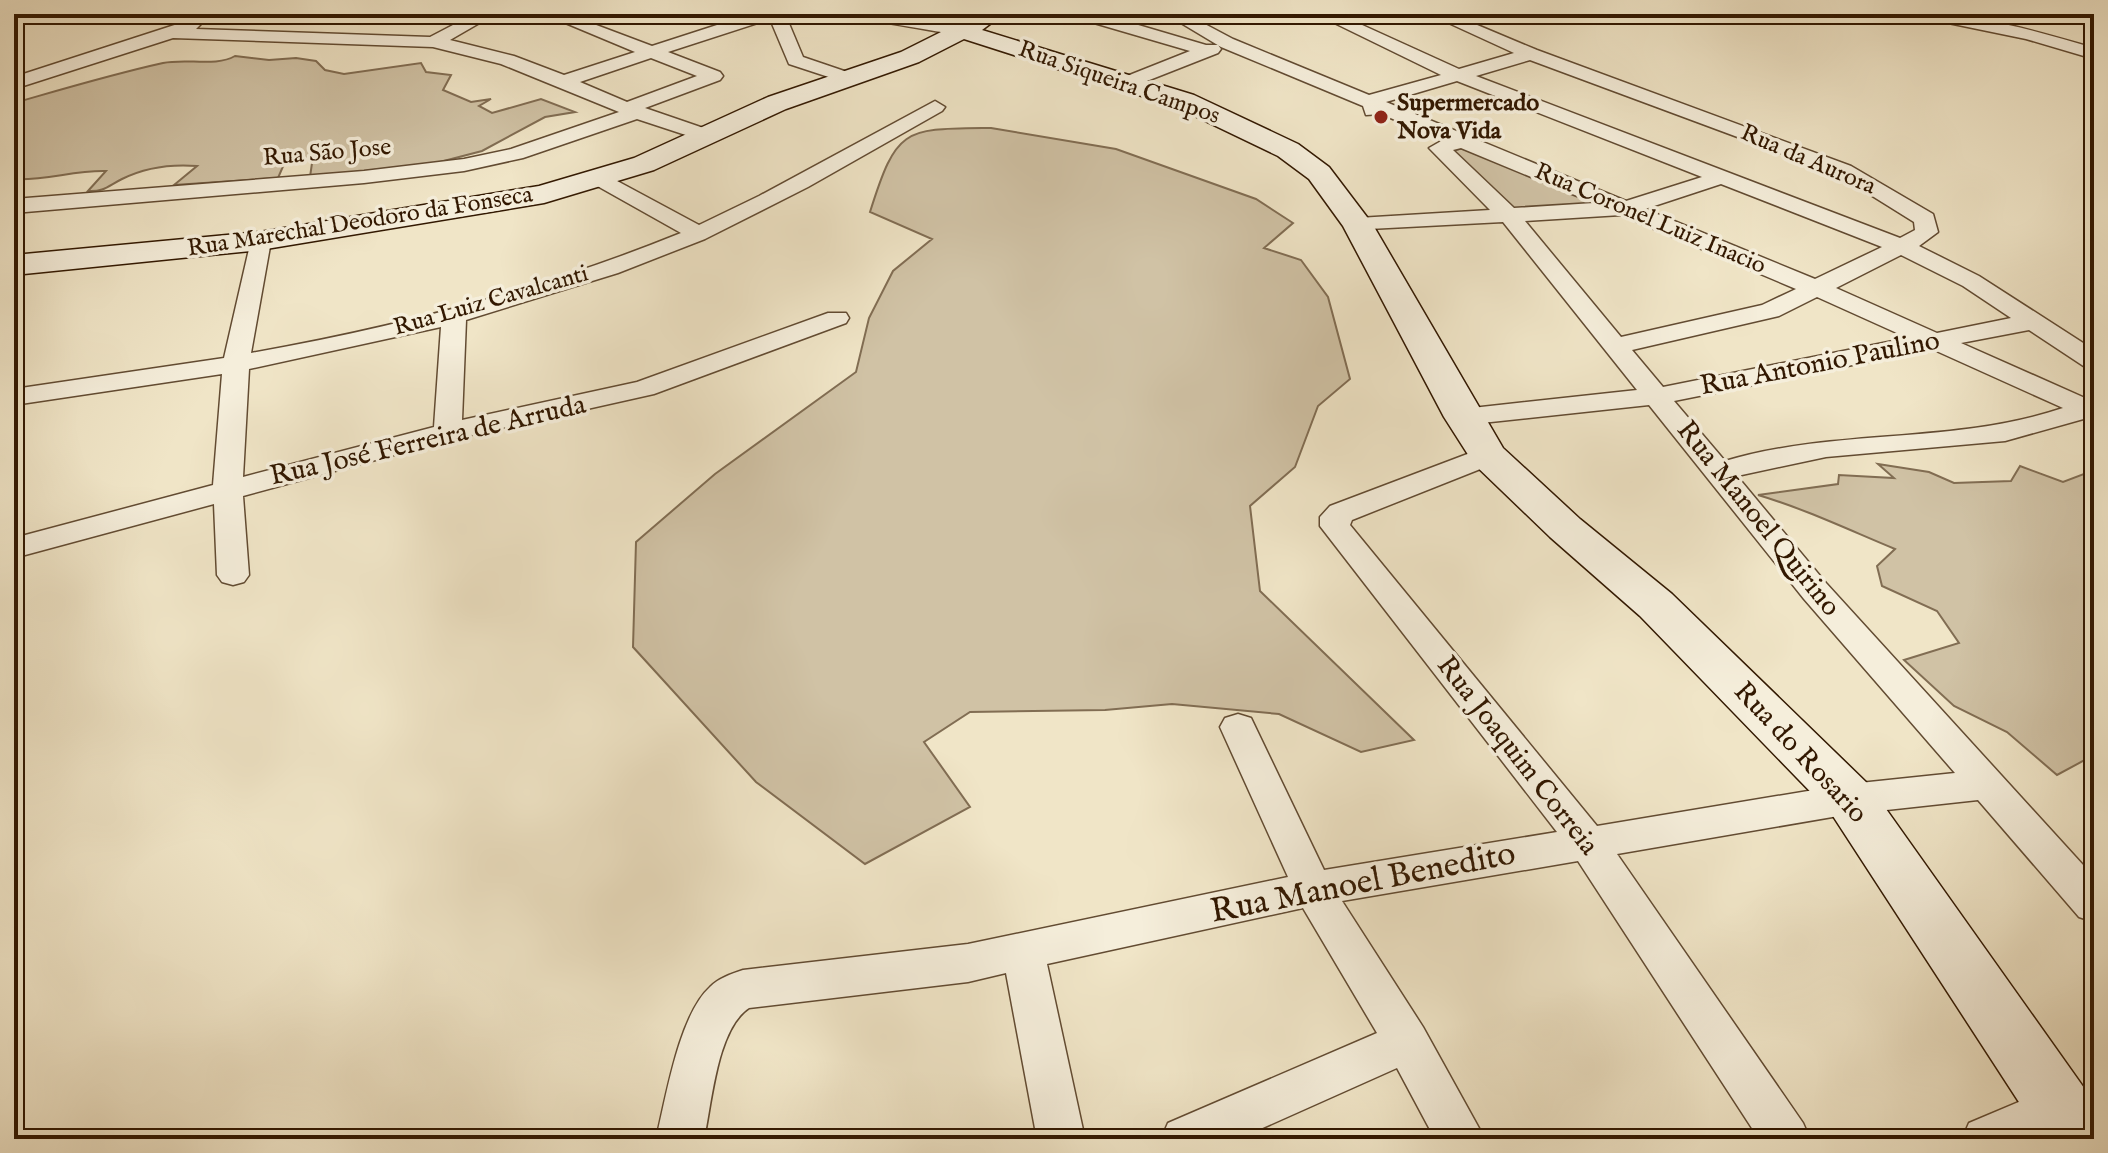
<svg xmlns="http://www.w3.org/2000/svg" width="2108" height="1153" font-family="'IM FELL English',serif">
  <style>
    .green { fill: #d0c2a5; stroke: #816d53; stroke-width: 2 }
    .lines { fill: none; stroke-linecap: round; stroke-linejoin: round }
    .street-casing { stroke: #624b32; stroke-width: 3 }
    .secondary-casing { stroke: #321801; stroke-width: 3 }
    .street { fill: #f5eedb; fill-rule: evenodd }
    .secondary { fill: #f5eedb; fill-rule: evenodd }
    .poi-dot { fill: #8f2418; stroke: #f5eedb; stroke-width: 3 }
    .labels { text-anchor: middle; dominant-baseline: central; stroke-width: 7; stroke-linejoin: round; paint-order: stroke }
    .far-street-label { font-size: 24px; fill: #321801; stroke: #f5eedb }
    .far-poi-label { font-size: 24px; font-weight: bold; fill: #321801; stroke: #f5eedb; text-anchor: start }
    .street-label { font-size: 28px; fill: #321801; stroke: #f5eedb }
    .near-street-label { font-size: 34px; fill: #321801; stroke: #f5eedb }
  </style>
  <rect width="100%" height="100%" fill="#f0e5c7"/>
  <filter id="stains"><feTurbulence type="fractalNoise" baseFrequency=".0025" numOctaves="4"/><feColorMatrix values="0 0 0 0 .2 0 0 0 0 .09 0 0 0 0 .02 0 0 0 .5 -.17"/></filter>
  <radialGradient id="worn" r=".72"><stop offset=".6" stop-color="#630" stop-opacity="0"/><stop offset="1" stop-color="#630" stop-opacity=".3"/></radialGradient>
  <path class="green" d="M235,56l34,4 27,-2 20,3 9,9 19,4 77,-11 5,9 25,3 -8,15 28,12 20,-3 -12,7 13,7 49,-14 34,13 -30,5 -63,34 -46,12 -126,14 3,-21 -29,8 -6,14 -104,7 23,-19c-26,-2 -51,1 -75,13 -14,7 -18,13 -34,12l18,-20c-32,-1 -61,10 -92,8v-76c49,-14 99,-29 149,-40 23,-5 53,4 72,-7z
    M991,128l125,21 140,50 37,24 -29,25 37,12 27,37 22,82 -32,27 -23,61 -45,39 10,85 154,149 -53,12 -82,-38 -107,-10 -67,6 -135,2 -46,30 46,65 -105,57 -109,-82 -123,-135 3,-105 79,-68 141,-102 13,-54 24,-47 39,-32 -62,-27c27,-86 34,-83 121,-84z
    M1467,147l134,58 -91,5 -58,-59z
    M1878,464l51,8 25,11 57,-2 9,-15 43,16 26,-10 5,3v280l-37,20 -50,-43 -53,-26 -50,-46 55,-17 -22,-32 -55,-25 -5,-20 18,-17c-46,-19 -90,-40 -137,-54l80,-11 1,-9 55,3z"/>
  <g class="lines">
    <g class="street-casing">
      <path id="street" d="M474,14h21l-45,26 64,16 50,19 71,-23 -91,-38h23l85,32 99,-32h34l18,43 53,18 3,4 -9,5 -61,-20 -19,-45 -102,33 52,20 3,4 -3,4 -75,28 70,24 3,4 -3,4h-14l-64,-21 -114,39 -59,13 -100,12 -350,30v-14l350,-28 100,-12 47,-10 108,-37 -118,-48 -68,-17 -260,-9 -159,51v-12l179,-58 8,5 -5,5 234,8zM651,58l46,18 -70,26 -47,-20z
        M850,14h55l60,12 2,4 -8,5c-16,-3 -104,-16 -109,-21z
        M1075,14h26l105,31h12l3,4 -3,4 -89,35 -7,-2 -2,-4 2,-4 68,-27 -113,-33z
        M1166,14h20l47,25 136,56 72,-20 -125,-61h22l121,55 55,-16 -85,-39h22l86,36 314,116 82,48 5,18 -19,14 60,30 115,74v19l-9,-2 -56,-37 -68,13 133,59v18l-7,-2 -82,23 -179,16 -89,19 89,107 268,294v45l-15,-5 -101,-117 -128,14 -233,40 186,269 7,16h-51l-181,-278 -236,40 81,126 62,112h-50l-38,-71 -159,71h-77l7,-16 209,-90 -74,-125 -256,56 38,175h-48l-31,-166 -38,9 -219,26c-32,21 -37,94 -45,131h-48c10,-41 23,-124 54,-152 9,-9 21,-13 33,-17l225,-26 320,-67 -68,-150 5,-9 13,-4 13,4 73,152 233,-38 -237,-306v-9l10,-11 148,-56 10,-3 10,3 4,6 -4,6 -146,58 -2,5 247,301 253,-42 105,-11 -151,-174 -155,-194 -186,20 -10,-2 -4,-6 4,-6 10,-2 174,-19 -134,-168 -153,8 -3,-5 3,-5 8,-2 132,-8 -61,-62 14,-8 -62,-26 -15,1 -3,-9 -142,-59zM1530,60l307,114 77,48 1,8 -15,8 -424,-162zM1457,81l245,96 -76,24 -240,-99zM1461,148l133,55 -80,5 -61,-58zM1721,184l161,63 -67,32 -170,-70zM1621,215l175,74 -34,16 -141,32 -96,-116zM1901,255l62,31 48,32 -74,15 -101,-45zM1817,297l91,41 -245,49 -31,-37 147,-34zM1932,349l131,59c-110,37 -228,20 -338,53l-51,-60z
        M1683,14l-10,6 -8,-5v-1z
        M1922,14c59,0 116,18 172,34v11l-68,-20 -102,-21z
        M935,101l10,6 -3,4 -134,76 -103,52 -87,34 -152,47 -4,100 175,-38 191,-69h18l3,5 -3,5 -192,71 -201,45 -210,57 6,79 -5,7 -11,3 -11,-3 -5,-7 -3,-71 -200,54v-20l199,-53 9,-111 -208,31v-16l210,-31 28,-122h16l3,5 -20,112c147,-26 292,-64 430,-120l-89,-50 -4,-4 4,-4h14l93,50 60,-29zM441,327l-7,100 -191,50 6,-108z
        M2059,1085l16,6 7,16 -7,16 -36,16h-77l7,-16z"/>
    </g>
    <g class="secondary-casing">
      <path id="secondary" d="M977,14h19l2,4 -16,12 212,65 104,49 31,23 44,58 130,223 77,71 92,75 197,191 225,317v37h-51l-212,-326 -191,-197 -90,-79 -76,-73 -30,-47 -101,-191 -34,-47 -31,-23 -102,-49 -212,-68 -45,23 -133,47 -132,61 -110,33 -284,47 -246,25v-20l246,-23 279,-46 95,-28 134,-61 133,-45z"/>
    </g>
    <use href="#street" class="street"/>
    <use href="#secondary" class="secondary"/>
  </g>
  <circle class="poi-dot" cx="1381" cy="117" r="8"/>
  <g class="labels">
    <g class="far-street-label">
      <text transform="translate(1119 83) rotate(19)">Rua Siqueira Campos</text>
      <text transform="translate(327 153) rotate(-5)">Rua São Jose</text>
      <text transform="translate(1808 160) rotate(23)">Rua da Aurora</text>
      <text transform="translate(1650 219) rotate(23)">Rua Coronel Luiz Inacio</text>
      <text transform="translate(360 222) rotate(-9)">Rua Marechal Deodoro da Fonseca</text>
      <text transform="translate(491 301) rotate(-16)">Rua Luiz Cavalcanti</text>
    </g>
    <g class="far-poi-label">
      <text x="1397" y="103">Supermercado<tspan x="1397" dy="28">Nova Vida</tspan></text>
    </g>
    <g class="street-label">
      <text transform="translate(1820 364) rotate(-11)">Rua Antonio Paulino</text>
      <text transform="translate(428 441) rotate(-13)">Rua José Ferreira de Arruda</text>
      <text transform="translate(1758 519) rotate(51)">Rua Manoel Quirino</text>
      <text transform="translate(1800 753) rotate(47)">Rua do Rosario</text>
      <text transform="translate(1517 756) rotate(52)">Rua Joaquim Correia</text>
    </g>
    <g class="near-street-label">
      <text transform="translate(1363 883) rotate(-11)">Rua Manoel Benedito</text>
    </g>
  </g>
  <rect width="2108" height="1153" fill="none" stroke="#f0e5c7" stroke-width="48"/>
  <rect x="16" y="16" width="2076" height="1121" fill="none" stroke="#321801" stroke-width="4"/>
  <rect x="24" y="24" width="2060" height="1105" fill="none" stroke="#321801" stroke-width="2"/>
  <rect width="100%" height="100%" filter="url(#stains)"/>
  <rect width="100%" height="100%" fill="url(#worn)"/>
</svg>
